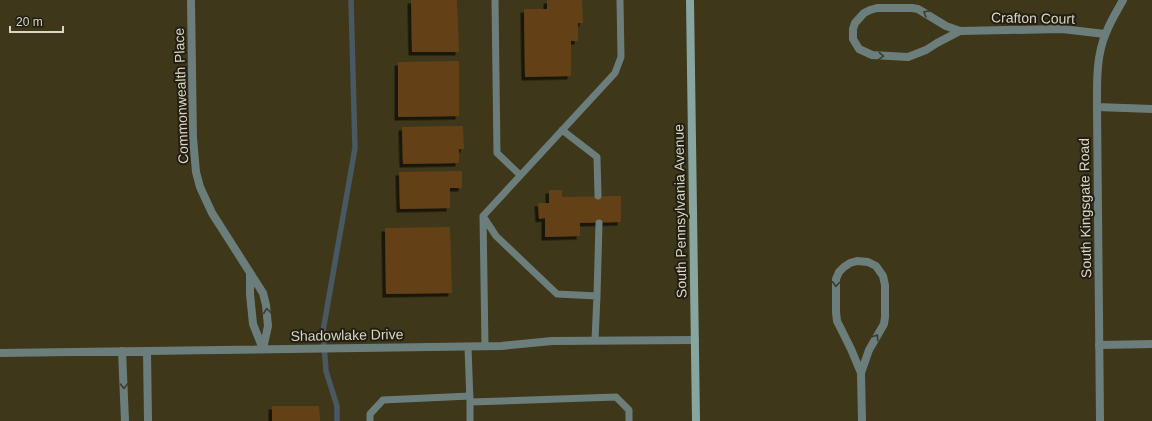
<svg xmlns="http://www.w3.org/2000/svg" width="1152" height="421" font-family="Helvetica,sans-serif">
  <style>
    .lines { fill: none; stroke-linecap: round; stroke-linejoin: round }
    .stream { stroke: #495861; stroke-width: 5.5 }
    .building { fill: #634119; filter: url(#shadow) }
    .service { stroke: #6c7e7b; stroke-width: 7 }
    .minor { stroke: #6c7e7b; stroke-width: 8 }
    .tertiary { stroke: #6c7e7b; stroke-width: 8 }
    .secondary { stroke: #89a5a0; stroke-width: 8 }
    .oneway { stroke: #383c32 }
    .labels { text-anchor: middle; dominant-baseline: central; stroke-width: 4; stroke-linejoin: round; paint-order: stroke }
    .street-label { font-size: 14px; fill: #dad6c5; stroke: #221f12 }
  </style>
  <defs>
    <filter id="shadow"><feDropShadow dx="-3.5" dy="3.5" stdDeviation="0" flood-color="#0009"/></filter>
  </defs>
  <rect width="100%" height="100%" fill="#3e3719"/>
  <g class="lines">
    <path class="stream" d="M337,421v-15l-11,-35 -3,-40 32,-183 -4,-148"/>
  </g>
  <path class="building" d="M411,0h46l2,52h-47z
    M547,0h35l1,23h-5v18h-7v35l-46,1 -1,-68h23z
    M459,61v55l-61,1v-55z
    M463,126l1,23h-5v14l-56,1 -1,-37z
    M462,171v17h-12v20l-50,1 -1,-37z
    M549,190h13v7l59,-1v26l-41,1v13l-35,1v-19l-6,1 -1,-16h11z
    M450,227l2,66 -66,1 -1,-66z
    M272,406h47l1,15h-48z"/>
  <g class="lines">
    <path class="service" d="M495,0l2,153 23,22
      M562,130l35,27 1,39
      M483,216l2,130
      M597,296l2,-73
      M595,340l2,-44 -40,-2 -61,-58 -13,-20 132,-143 6,-16 -1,-57
      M468,347l2,55 146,-5 13,13v11
      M470,402v19
      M370,421v-7l13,-14 87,-4"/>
    <path class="minor" d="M191,0l2,138 3,34 4,15 12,26 51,80 3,12 2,21 -5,23
      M1123,0c-6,11 -13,22 -17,33 -10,23 -9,49 -9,74l55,2
      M960,31l-23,12 -11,7 -18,7 -36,-2 -13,-6 -6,-10v-10l2,-6 9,-10 6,-3 7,-2h35l6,1 28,17 14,5 102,-2 43,5
      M250,273v21l3,30 10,25
      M1099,345l53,-1
      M122,351l3,70
      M147,351l1,70
      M0,353l501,-7 51,-5 143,-1
      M861,373l-10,-24 -14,-28 -1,-9v-33l3,-7 5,-5 6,-4 7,-2 11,1 8,4 7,10 2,9v32l-1,7 -15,26 -8,23 1,48"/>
    <path class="tertiary" d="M1097,107l3,314"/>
    <path class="secondary" d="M690,0l6,421"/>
  </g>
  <defs><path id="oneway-chevron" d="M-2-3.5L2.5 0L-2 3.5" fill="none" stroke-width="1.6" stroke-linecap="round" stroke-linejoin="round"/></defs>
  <g class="oneway">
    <use href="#oneway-chevron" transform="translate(926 13) rotate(-149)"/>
    <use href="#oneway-chevron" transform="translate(881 56) rotate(3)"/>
    <use href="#oneway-chevron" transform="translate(836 284) rotate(94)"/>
    <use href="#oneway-chevron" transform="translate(267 311) rotate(-97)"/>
    <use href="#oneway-chevron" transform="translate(876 337) rotate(-56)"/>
    <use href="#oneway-chevron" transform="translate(124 386) rotate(88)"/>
  </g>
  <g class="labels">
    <g class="street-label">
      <text transform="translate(1033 18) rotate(1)">Crafton Court</text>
      <text transform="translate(181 96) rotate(-92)">Commonwealth Place</text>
      <text transform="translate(1085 208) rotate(-91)">South Kingsgate Road</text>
      <text transform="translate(680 211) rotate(-91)">South Pennsylvania Avenue</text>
      <text transform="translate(347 335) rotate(-1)">Shadowlake Drive</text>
    </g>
  </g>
  <path d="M10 26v6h53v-6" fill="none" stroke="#dad6c5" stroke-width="2"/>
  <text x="16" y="26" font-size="12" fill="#dad6c5" stroke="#221f12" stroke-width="3" paint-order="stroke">20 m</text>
</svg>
